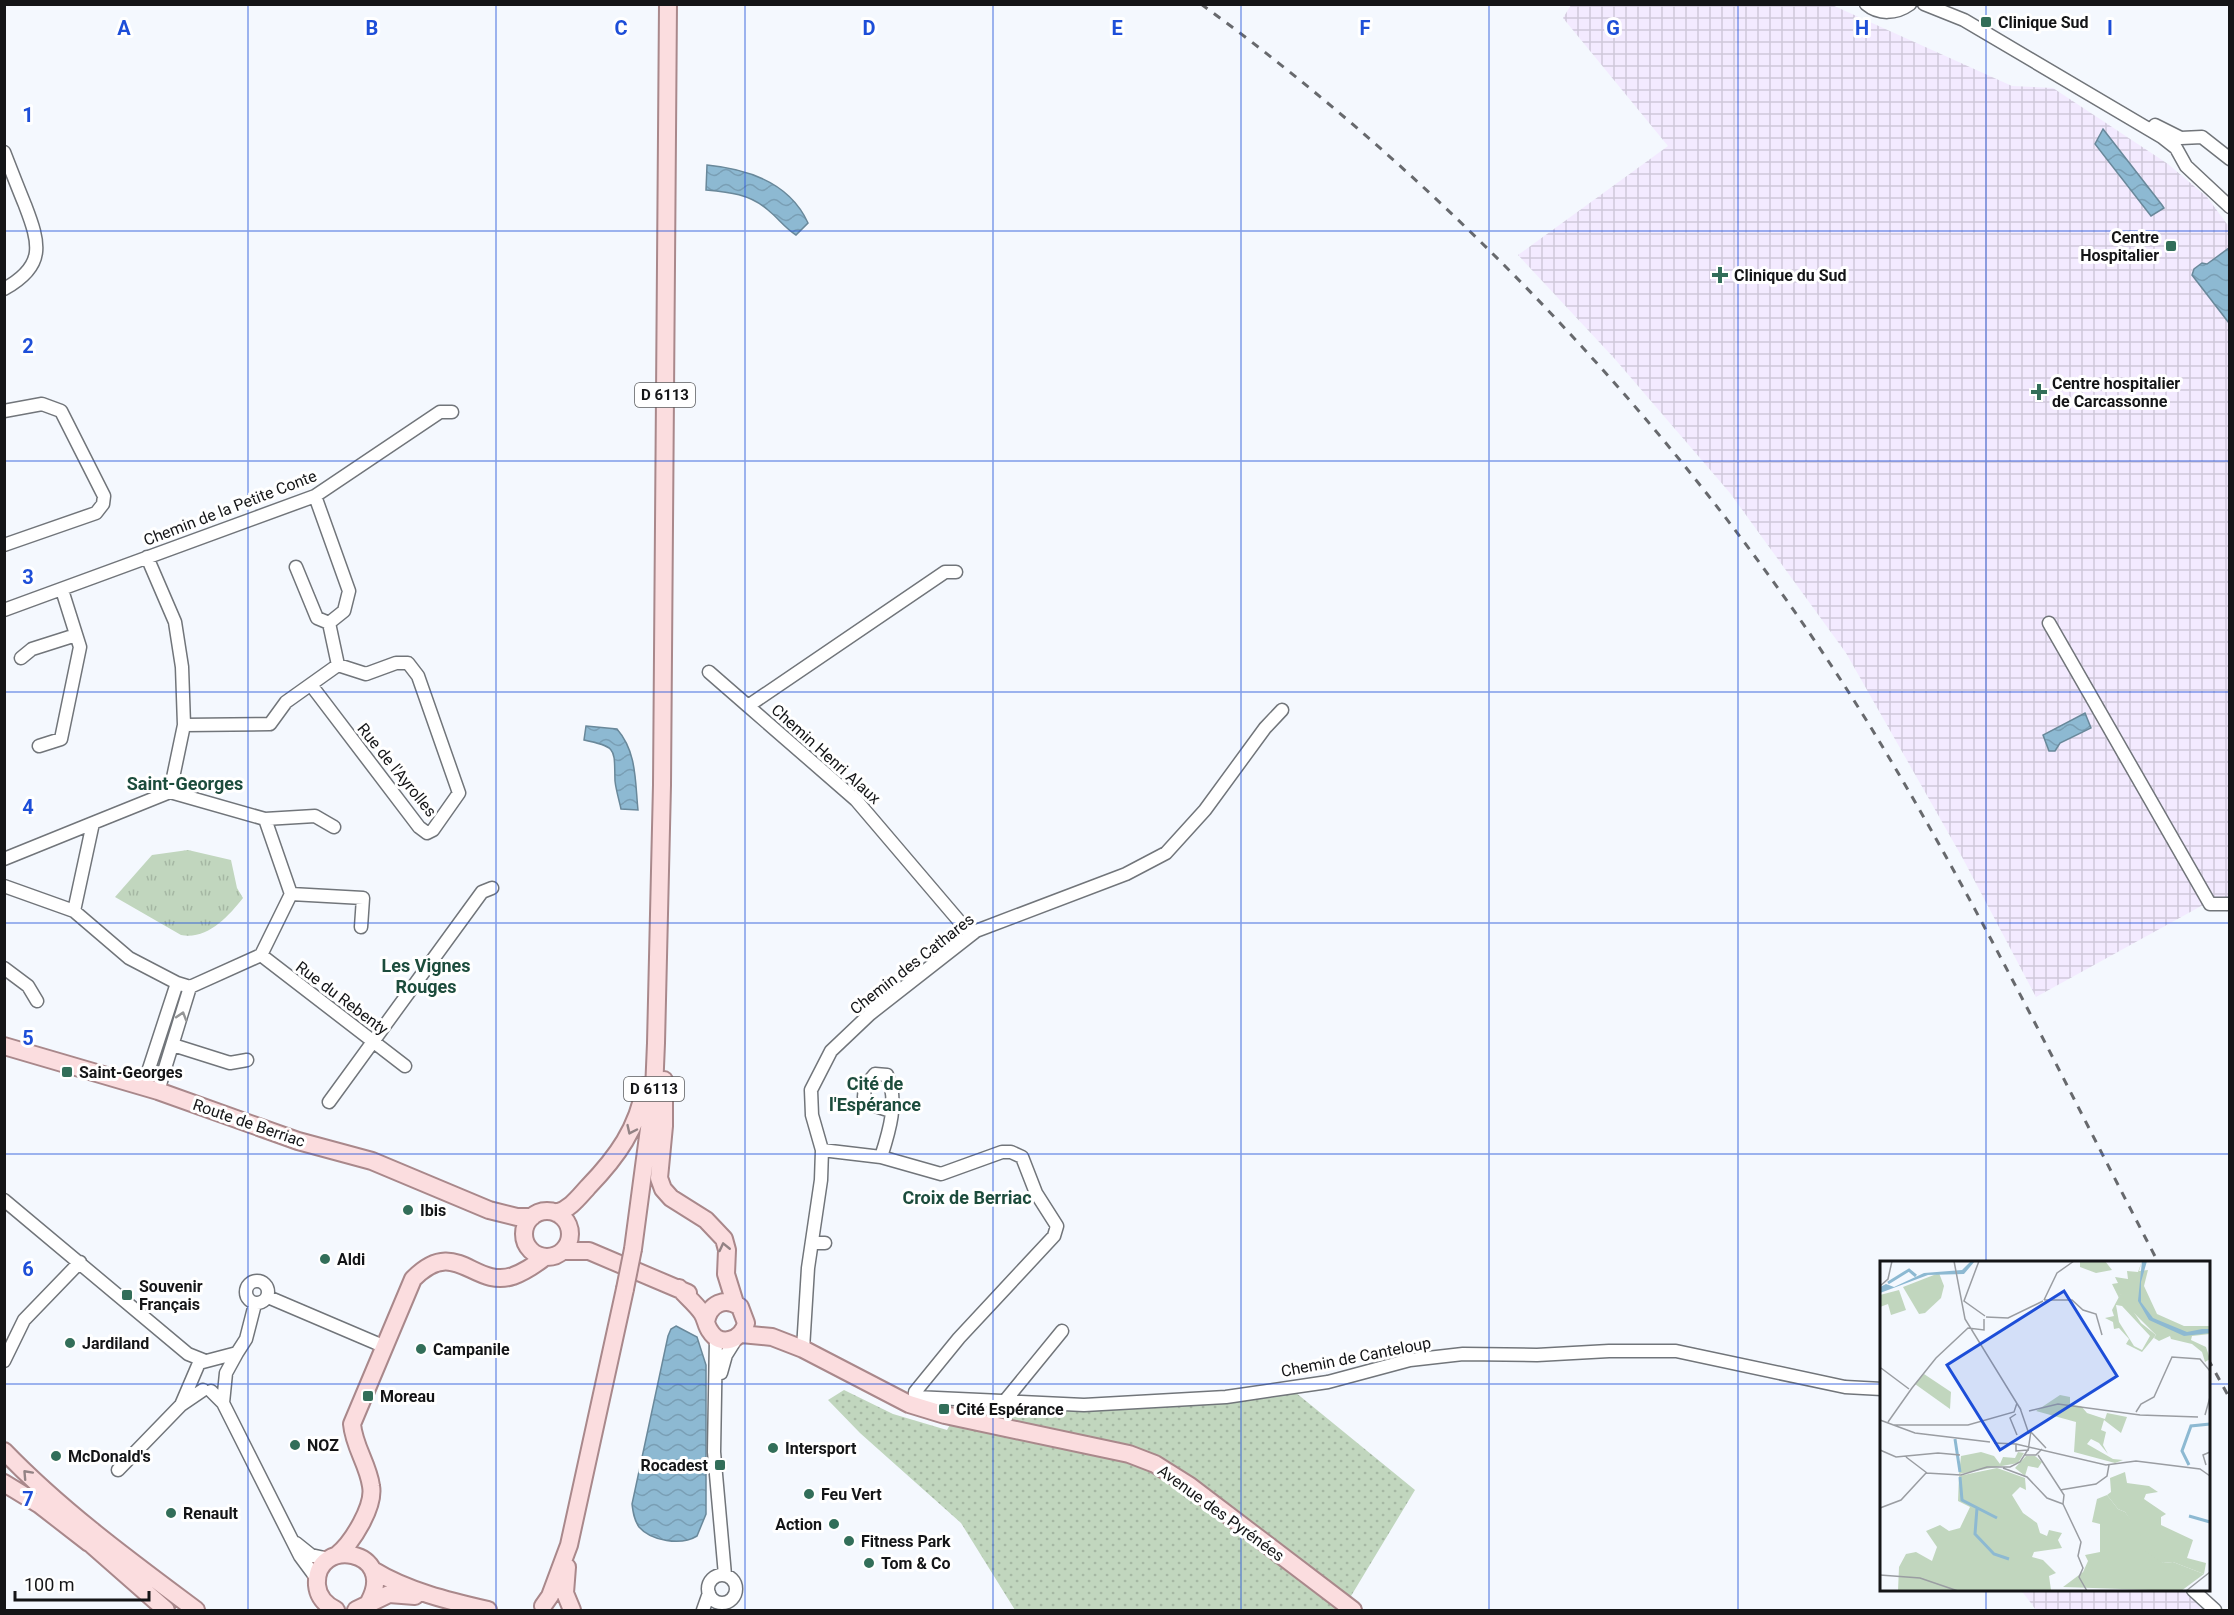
<svg xmlns="http://www.w3.org/2000/svg" width="2234" height="1615" font-family="Roboto,sans-serif">
  <style>
    .industrial { fill: url(#industrial-grid) }
    .grass { fill: url(#grass-dots) }
    .park { fill: url(#park-tufts) }
    .water { fill: url(#water-waves); stroke: #69889a; stroke-width: 1.5 }
    .lines { fill: none; stroke-linecap: round; stroke-linejoin: round }
    .minor-casing { stroke: #71757a; stroke-width: 15 }
    .major-casing { stroke: #a9888b; stroke-width: 20 }
    .minor { stroke: #fff; stroke-width: 12 }
    .major { stroke: #fbdddf; stroke-width: 16 }
    .rail { stroke: #67696d; stroke-width: 3; stroke-dasharray: 8 8; stroke-linecap: butt }
    .major-bridge-casing { stroke: #a9888b; stroke-width: 20; stroke-linecap: butt }
    .major-bridge { stroke: #fbdddf; stroke-width: 16 }
    .oneway { stroke: #959697 }
    .oneway2 { stroke: #938385 }
    .grid { fill: none; stroke: #1d4ed8; stroke-width: 1.5; stroke-opacity: 0.55 }
    .poi-dot { fill: #326e59; stroke: #fff; stroke-width: 2 }
    .labels { text-anchor: middle; dominant-baseline: central; stroke-width: 6; stroke-linejoin: round; paint-order: stroke }
    .shield { fill: #fff; stroke: #5a5b5d; stroke-width: 1.5 }
    .shield-label { font-size: 15px; font-weight: bold; fill: #141517 }
    .poi-label { font-size: 16px; font-weight: bold; fill: #141517; stroke: #fff; text-anchor: start }
    .street-label { font-size: 16px; fill: #141517; stroke: #fff }
    .neighbourhood-label { font-size: 18px; font-weight: bold; fill: #1c4c3c; stroke: #fff }
    .inset-river { fill: none; stroke: #8db9d2; stroke-width: 3 }
    .inset-road { fill: none; stroke: #9a9da2; stroke-width: 1.5 }
    .view { fill: #1d4ed8; fill-opacity: 0.15; stroke: #1d4ed8; stroke-width: 3 }
    .inset-edge { fill: none; stroke: #141517; stroke-width: 3 }
    .grid-label { font-size: 20px; text-anchor: middle; font-weight: bold; fill: #1d4ed8; stroke: #fff; stroke-width: 6; stroke-linejoin: round; paint-order: stroke }
  </style>
  <defs>
    <pattern id="industrial-grid" width="8" height="8" patternUnits="userSpaceOnUse" patternTransform="scale(1.5)"><rect width="8" height="8" fill="#f3eaff"/><path d="M0 4h8M4 0v8" fill="none" stroke="#cfc8da"/></pattern>
    <pattern id="grass-dots" width="8" height="8" patternUnits="userSpaceOnUse" patternTransform="scale(1.5)"><rect width="8" height="8" fill="#c1d6be"/><path d="M2 2h.1M6 6h.1" fill="none" stroke="#a5b7a3" stroke-width="1.8" stroke-linecap="round"/></pattern>
    <pattern id="park-tufts" width="24" height="20" patternUnits="userSpaceOnUse" patternTransform="scale(1.5)"><rect width="24" height="20" fill="#c1d6be"/><path d="M3 7l-1-3M5 7V3M7 7l1-3M15 17l-1-3M17 17v-4M19 17l1-3" fill="none" stroke="#a5b7a3"/></pattern>
    <pattern id="water-waves" width="16" height="10" patternUnits="userSpaceOnUse" patternTransform="scale(1.5)"><rect width="16" height="10" fill="#8db9d2"/><path d="M0 5q4-4 8 0t8 0" fill="none" stroke="#799eb4"/></pattern>
  </defs>
  <rect width="100%" height="100%" fill="#f4f8fe"/>
  <path class="industrial" d="M1571,5h261l180,81 41,2 115,76 39,33 23,31 -1,684 -26,-7 -167,92 -74,-140 -116,-204 -116,-160 -116,-135 -96,-103 150,-109 -105,-128z
    M2021,1590h164l17,19 -166,1z"/>
  <path class="grass" d="M1290,1388l125,102 -67,111 14,9h-347l-54,-87 -101,-90 -32,-33 16,-10 49,24 54,16 15,-27 124,3z"/>
  <path class="park" d="M188,850l43,10 6,28 6,10c-15,19 -36,42 -62,37l-66,-38 37,-42z"/>
  <path class="water" d="M2103,129l59,76 2,3 -13,8 -56,-72z
    M707,165c41,4 83,18 101,58l-12,12c-11,-7 -18,-17 -28,-25 -18,-16 -39,-18 -62,-20z
    M2229,248l1,2 -1,73 -37,-48 2,-6 8,-6 5,1z
    M2085,713l6,15 -31,15 -5,8h-6l-6,-16z
    M586,726l31,3c20,23 18,52 21,81l-17,-1c-2,-9 -5,-19 -6,-28 -1,-32 3,-34 -31,-41z
    M676,1326l21,11 9,28v149l-9,22c-16,10 -46,5 -58,-9 -5,-7 -6,-15 -7,-23l36,-168 3,-7z"/>
  <g class="lines">
    <g class="minor-casing">
      <path id="minor" d="M1866,4c13,11 30,10 44,0
        M1924,4l40,16 198,117 14,11 10,18 44,41
        M2155,125l26,13 21,-1 28,22
        M4,152c7,18 14,36 21,53 15,39 21,61 -21,84
        M4,411l38,-7 19,7 43,85 -1,8 -7,9 -92,32
        M147,557l28,65 7,45 2,58 -14,67 -77,31 -19,88 55,47 48,25
        M296,567l21,51 12,5
        M956,572h-11l-197,134 108,94 115,135
        M4,610l311,-114 125,-84h12
        M2049,623l161,281h20
        M21,658l11,-9 44,-14
        M709,672l39,34
        M311,685l108,142 8,6 6,-3 26,-37 -41,-117 -10,-13h-12l-30,11 -28,-9 -9,-42 15,-12 5,-20 -34,-95
        M184,725l86,-1 16,-22 52,-37
        M39,746l22,-7 19,-92 -18,-57
        M170,792l95,27 26,75 -30,61 -71,32
        M265,819l50,-3 19,11
        M4,859l89,-36
        M4,886l70,25
        M291,894l72,4 -2,29
        M261,955l144,111
        M4,968l24,18 9,15
        M173,1045l57,18 17,-3
        M143,1087l34,-104 13,4 -32,104
        M329,1102l153,-210 10,-4
        M822,1150l59,7 60,17 61,-22h9l11,5 14,36 21,33 -3,10 -95,102 -44,54v5
        M881,1157c8,-25 18,-56 6,-82l-12,-1 -10,12 -1,11 5,7 22,7
        M4,1200l184,154 15,6
        M812,1243h13
        M246 1292a11 11 0 1 1 22 0a11 11 0 1 1-22 0Z
        M268,1297l115,49
        M716,1338l-2,114 11,123
        M803,1349l5,-81 13,-88 1,-30 -10,-35 -1,-25 20,-39 39,-37 106,-83 150,-57 40,-21 39,-43 60,-82 17,-18
        M237,1353l9,-14 9,-35
        M4,1361l20,-41 56,-58
        M721,1373l5,-18 10,-16
        M211,1391l12,12 77,153 17,23
        M1004,1402l58,-71
        M909,1404l6,-7 169,8 142,-8 102,-15 82,-22 53,-6 74,1 72,-4h67l169,36 37,2
        M181,1405l18,-42 38,-10 -11,20 -3,30
        M118,1470l63,-65 22,-15
        M296,1543l15,12 18,4
        M708 1589a14 14 0 1 1 28 0a14 14 0 1 1-28 0Z
        M2193,1590l22,20
        M703,1610l6,-17"/>
    </g>
    <g class="major-casing">
      <path id="major" d="M4,1046l154,45 140,50 74,20 117,49 28,7h15
        M664,1080v46l-5,52 4,11 8,9 35,22 18,19 3,11 -1,24 9,29
        M524 1234a23 23 0 1 1 46 0a23 23 0 1 1-46 0Z
        M556,1213c14,-4 22,-15 32,-26 29,-30 50,-59 57,-101
        M633,1249l21,-158 2,-48 6,-258 6,-781
        M563,1251h26l99,42
        M679,1288c7,8 17,16 23,25 4,6 4,13 8,18 10,17 32,9 36,-8l-6,-16c-15,-11 -31,-3 -34,15
        M741,1334l31,3 31,12 106,55 36,11 184,39 26,10 35,22 163,124
        M4,1451c58,60 125,109 192,159
        M4,1483l36,22 49,38
        M92,1545l74,65
        M337,1555c15,-12 38,-49 34,-69 -3,-22 -17,-39 -19,-62l61,-145c43,-44 60,10 100,-3 11,-4 23,-12 32,-19
        M567,1567l-2,26 7,17
        M373,1570c34,21 76,31 115,40
        M543,1606l7,-10 19,-51 56,-256
        M336,1610c-10,-5 -18,-13 -19,-25 -3,-49 81,-36 52,17
        M356,1610l33,-16 26,2"/>
    </g>
    <use href="#minor" class="minor"/>
    <use href="#major" class="major"/>
    <path class="rail" d="M1201,4c258,188 495,443 664,714 108,175 198,362 293,544
      M2208,1359l22,40"/>
    <g class="major-bridge-casing">
      <path id="major-bridge" d="M625,1289l8,-40"/>
    </g>
    <use href="#major-bridge" class="major-bridge"/>
  </g>
  <defs><path id="oneway-chevron" d="M-2-3.5L2.5 0L-2 3.5" fill="none" stroke-width="1.6" stroke-linecap="round" stroke-linejoin="round" transform="scale(1.5)"/></defs>
  <use class="oneway" href="#oneway-chevron" transform="translate(182 1016) rotate(-73)"/>
  <g class="oneway2">
    <use href="#oneway-chevron" transform="translate(631 1130) rotate(115)"/>
    <use href="#oneway-chevron" transform="translate(724 1247) rotate(-103)"/>
    <use href="#oneway-chevron" transform="translate(27 1474) rotate(-133)"/>
  </g>
  <path class="grid" d="M248,4v1606M496,4v1606M745,4v1606M993,4v1606M1241,4v1606M1489,4v1606M1738,4v1606M1986,4v1258M4,231h2226M4,461h2226M4,692h2226M4,923h2226M4,1154h2226M4,1384h1878M2208,1384h22M1986,1590v20"/>
  <g class="poi-dot">
    <rect x="1980" y="16" width="12" height="12" rx="3"/>
    <rect x="2165" y="240" width="12" height="12" rx="3"/>
    <path d="M1717 266h6v6h6v6h-6v6h-6v-6h-6v-6h6z"/>
    <path d="M2036 383h6v6h6v6h-6v6h-6v-6h-6v-6h6z"/>
    <rect x="61" y="1066" width="12" height="12" rx="3"/>
    <circle cx="408" cy="1210" r="6"/>
    <circle cx="325" cy="1259" r="6"/>
    <rect x="121" y="1289" width="12" height="12" rx="3"/>
    <circle cx="70" cy="1343" r="6"/>
    <circle cx="421" cy="1349" r="6"/>
    <rect x="362" y="1390" width="12" height="12" rx="3"/>
    <rect x="938" y="1403" width="12" height="12" rx="3"/>
    <circle cx="295" cy="1445" r="6"/>
    <circle cx="773" cy="1448" r="6"/>
    <circle cx="56" cy="1456" r="6"/>
    <rect x="714" y="1459" width="12" height="12" rx="3"/>
    <circle cx="809" cy="1494" r="6"/>
    <circle cx="171" cy="1513" r="6"/>
    <circle cx="834" cy="1524" r="6"/>
    <circle cx="849" cy="1541" r="6"/>
    <circle cx="869" cy="1563" r="6"/>
  </g>
  <g class="labels">
    <g class="shield">
      <rect x="635" y="383" width="60" height="24" rx="4.5"/>
      <rect x="624" y="1077" width="60" height="24" rx="4.5"/>
    </g>
    <g class="shield-label">
      <text x="665" y="395">D 6113</text>
      <text x="654" y="1089">D 6113</text>
    </g>
    <g class="poi-label">
      <text x="1998" y="22">Clinique Sud</text>
      <text x="2159" y="237" text-anchor="end">Centre<tspan x="2159" dy="18">Hospitalier</tspan></text>
      <text x="1734" y="275">Clinique du Sud</text>
      <text x="2052" y="383">Centre hospitalier<tspan x="2052" dy="18">de Carcassonne</tspan></text>
      <text x="79" y="1072">Saint-Georges</text>
      <text x="420" y="1210">Ibis</text>
      <text x="337" y="1259">Aldi</text>
      <text x="139" y="1286">Souvenir<tspan x="139" dy="18">Français</tspan></text>
      <text x="82" y="1343">Jardiland</text>
      <text x="433" y="1349">Campanile</text>
      <text x="380" y="1396">Moreau</text>
      <text x="956" y="1409">Cité Espérance</text>
      <text x="307" y="1445">NOZ</text>
      <text x="785" y="1448">Intersport</text>
      <text x="68" y="1456">McDonald's</text>
      <text x="708" y="1465" text-anchor="end">Rocadest</text>
      <text x="821" y="1494">Feu Vert</text>
      <text x="183" y="1513">Renault</text>
      <text x="822" y="1524" text-anchor="end">Action</text>
      <text x="861" y="1541">Fitness Park</text>
      <text x="881" y="1563">Tom &amp; Co</text>
    </g>
    <g class="street-label">
      <text transform="translate(230 508) rotate(-21)">Chemin de la Petite Conte</text>
      <text transform="translate(826 754) rotate(42)">Chemin Henri Alaux</text>
      <text transform="translate(397 770) rotate(51)">Rue de l'Ayrolles</text>
      <text transform="translate(912 964) rotate(-38)">Chemin des Cathares</text>
      <text transform="translate(342 998) rotate(37)">Rue du Rebenty</text>
      <text transform="translate(249 1123) rotate(19)">Route de Berriac</text>
      <text transform="translate(1356 1357) rotate(-11)">Chemin de Canteloup</text>
      <text transform="translate(1221 1513) rotate(36)">Avenue des Pyrénées</text>
    </g>
    <g class="neighbourhood-label">
      <text x="185" y="783">Saint-Georges</text>
      <text x="426" y="965">Les Vignes<tspan x="426" dy="21">Rouges</tspan></text>
      <text x="875" y="1083">Cité de<tspan x="875" dy="21">l'Espérance</tspan></text>
      <text x="967" y="1197">Croix de Berriac</text>
    </g>
  </g>
  <g transform="translate(1880 1261)">
    <rect width="330" height="330" fill="#f4f8fe"/>
    <path d="M241,32l20,30 15,12 -14,17 -16,-8 3,-5 -10,-11 -5,1 -1,-7 -8,-4 9,-2 -2,-6zM236,44l6,1 28,30 -8,14 -8,-4 -15,-24zM180,134l10,2v8l11,1 6,7 18,6 2,-6 20,4 -6,16 -17,-13 -3,10 5,2 -3,13 5,9 -9,-11 -8,-4 -4,5 26,15 10,1 -8,3 -41,-11 2,-30 -40,-11zM101,191l13,4 6,8 3,-7 12,1 3,-6 6,1 -6,10 -59,11 2,-18zM146,195h9l7,6 -4,6 -10,-2 -3,10 -10,-8zM117,207l28,10 1,12 -6,-3 -8,8 11,18 14,10 3,10 7,3 2,-6 13,3 -4,7 4,8 -28,4 -2,5 11,3 13,13 -7,3 2,14 -153,1 1,-24 7,-13 10,-2 16,9 5,-14 -11,-16 14,-6 9,6 11,-3 10,-21 -12,-6 1,-25zM227,234l11,14 7,3 38,51 10,-1 31,12 -23,17 -118,-4 20,-15 5,-11 -3,-6 15,-3v-28l-8,-2 5,-23z" fill="#c1d6be" fill-rule="evenodd"/>
    <path d="M200,0h25l7,9 -16,3 -16,-6zM262,0l-3,10 9,-1 -4,16 13,28 27,12h26v8l-18,2 -1,4 15,7 4,12 -5,3 -3,-10 -10,-8 -21,-5 -1,-3 -11,5 -5,-3 2,-3 -28,-28 -7,-13 -2,4 -7,-14 6,-1 -3,-6 13,2 -1,-8 11,1zM245,211l2,11 22,3 9,6 -12,2 -2,5 22,15 -5,3v8l32,15 -6,18 19,5 -2,11 -31,-12 -10,1 -21,-14v-11l-17,-26 -7,-3 -11,-14 4,-3 -1,-14z" fill="#c1d6be"/>
    <path d="M44,113l27,18 -1,17 -35,-25z" fill="#c1d6be"/>
    <path d="M19,29l7,20 -15,5 -3,-11 -8,3v-12z" fill="#c1d6be"/>
    <path d="M59,12l5,13 -3,12 -16,15 -6,1 -16,-27z" fill="#c1d6be"/>
    <path d="M91,0h4l-11,13 -36,1 -48,18v-6l6,-3 8,3 30,-14 38,-3zM262,0h5l-6,21v20l12,16 34,14 15,-3h8v4l-26,3 -35,-16 -11,-19z" fill="#8db9d2"/>
    <path class="inset-river" d="M8,22l21,-13 7,6M75,178l5,33M309,204l-7,-14 9,-25 19,-2M80,216l2,23 35,18M97,247l-2,26 19,20 15,5M309,255l21,6"/>
    <path class="inset-road" d="M74,0l11,58 56,91M99,0l-15,40 21,15M0,25l8,-7 4,-18M164,39h28l11,10 13,4 6,21M164,39l13,-27 17,-12M106,56l22,1 35,-17M1,107l28,21M32,127l24,-30 32,-30 16,2v-11M140,147l9,26M149,150l29,-7 82,11 58,2M256,151l5,-8 13,-7 18,-40 28,2 10,12M136,153l-6,4 7,17M325,154l5,-18M0,159l35,13 75,9M8,161l24,-34M14,164h74l46,-13 3,-9M150,170l16,17M114,182l22,1v7l12,-1M136,183l90,21 30,-4 64,8 10,7M0,189l16,7 42,-4 22,2M148,190l3,-20M145,194h11l6,-6M158,194l26,40 -1,9M26,196l21,16M326,204l-3,-10 7,-3M123,207l24,9 20,21 16,6M180,229l36,-6 11,-8 2,-11M183,243l18,38 -3,14 5,12 -4,9 8,14M0,247l21,-8 25,-27 35,2 26,-8h23l10,-5 9,-14M0,314l40,3 38,13M306,330l24,-19"/>
    <path class="view" d="M184,30l53,85 -117,74 -53,-85z"/>
    <rect width="330" height="330" class="inset-edge"/>
  </g>
  <g class="grid-label">
    <text x="124" y="35">A</text>
    <text x="372" y="35">B</text>
    <text x="621" y="35">C</text>
    <text x="869" y="35">D</text>
    <text x="1117" y="35">E</text>
    <text x="1365" y="35">F</text>
    <text x="1613" y="35">G</text>
    <text x="1862" y="35">H</text>
    <text x="2110" y="35">I</text>
    <text x="28" y="122">1</text>
    <text x="28" y="353">2</text>
    <text x="28" y="584">3</text>
    <text x="28" y="814">4</text>
    <text x="28" y="1045">5</text>
    <text x="28" y="1276">6</text>
    <text x="28" y="1506">7</text>
  </g>
  <rect width="2234" height="1615" fill="none" stroke="#141517" stroke-width="12"/>
  <path d="M15 1591v9h134v-9" fill="none" stroke="#141517" stroke-width="3"/>
  <text x="24" y="1591" font-size="18" fill="#141517" stroke="#ffffff" stroke-width="4.5" paint-order="stroke">100 m</text>
</svg>
